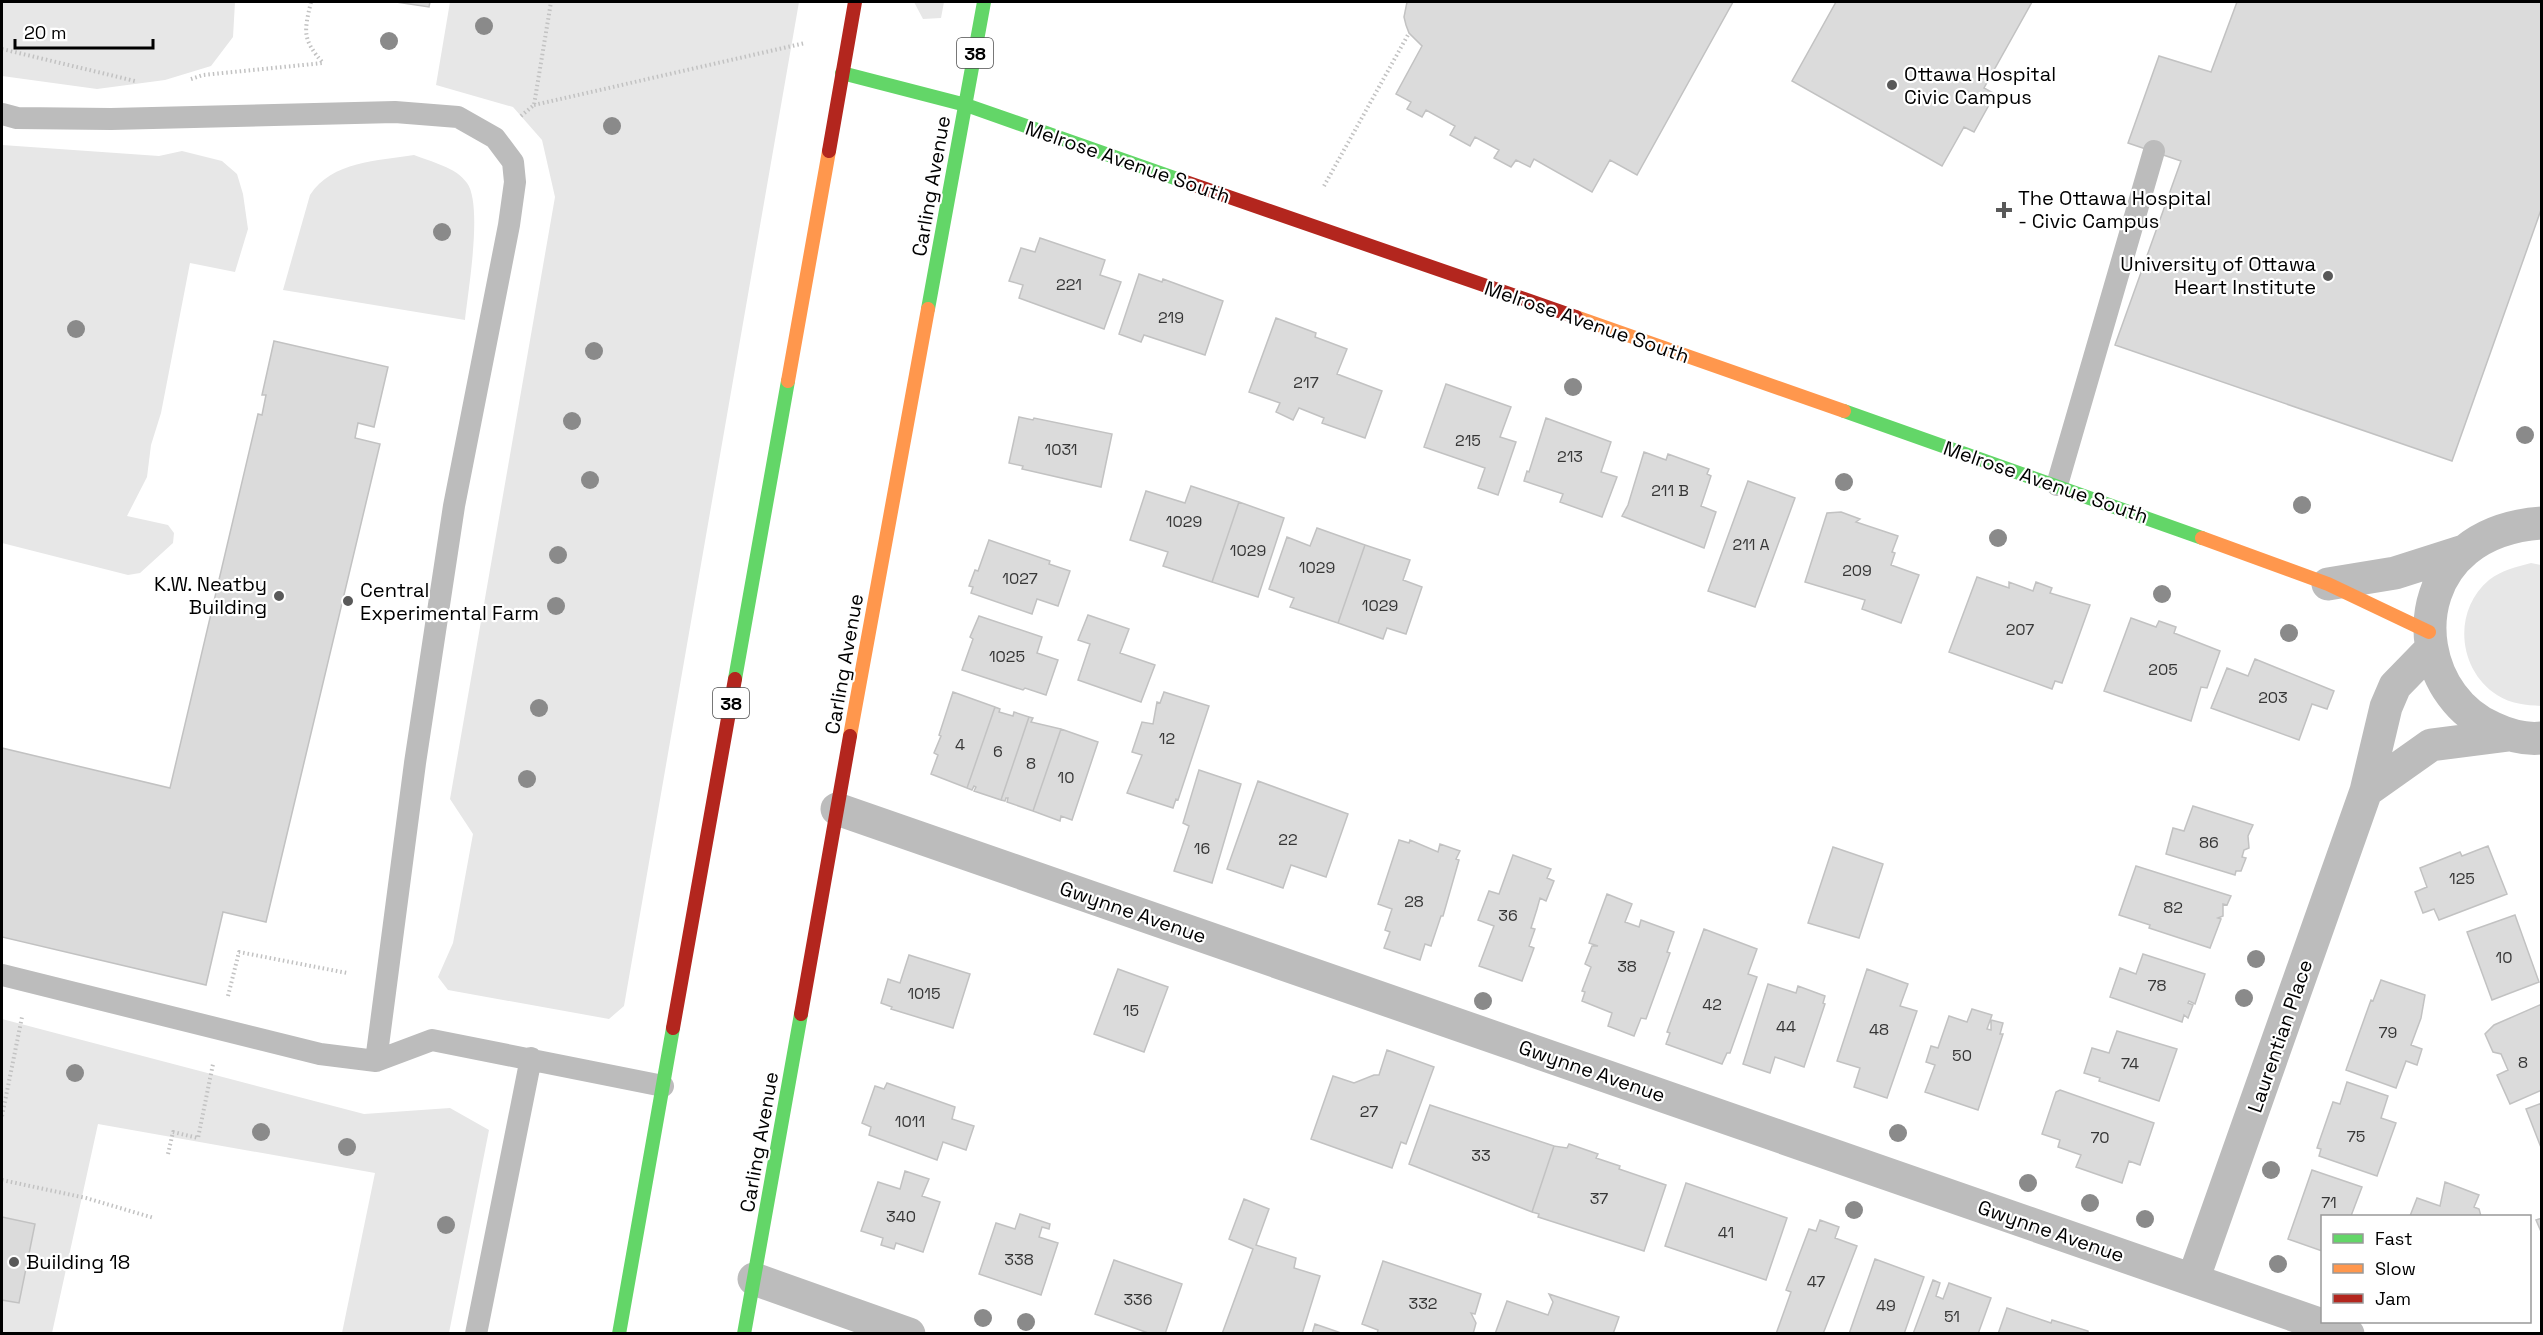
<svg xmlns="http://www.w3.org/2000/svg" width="2543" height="1335" font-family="'Space Grotesk',sans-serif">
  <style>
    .green { fill: #e7e7e7 }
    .building { fill: #dbdbdb; stroke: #c2c2c2; stroke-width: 1.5 }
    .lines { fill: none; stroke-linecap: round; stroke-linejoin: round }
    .path { stroke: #c2c2c2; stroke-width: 4; stroke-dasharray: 1.5 3; stroke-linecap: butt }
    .lane { stroke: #bcbcbc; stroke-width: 22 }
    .street { stroke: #bcbcbc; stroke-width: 33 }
    .fast { stroke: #63d668; stroke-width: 14 }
    .slow { stroke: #ff974d; stroke-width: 14 }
    .jam { stroke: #b3261e; stroke-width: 14 }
    .tree { fill: #8a8a8a }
    .poi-dot { fill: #595959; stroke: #fff; stroke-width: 2 }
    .labels { text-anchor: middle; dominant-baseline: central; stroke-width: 4.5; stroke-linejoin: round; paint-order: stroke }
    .number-label { font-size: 16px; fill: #373737 }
    .shield { fill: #fff; stroke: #4c4c4c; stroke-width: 1.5 }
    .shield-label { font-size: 18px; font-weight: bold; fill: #000 }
    .poi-label { font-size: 20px; fill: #000; stroke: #fff; text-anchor: start }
    .street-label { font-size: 20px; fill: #000; stroke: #fff }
  </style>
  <rect width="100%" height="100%" fill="#fff"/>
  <path class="green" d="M2,2h233l-2,35 -22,29 -46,14 -68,9 -95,-13z
    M450,2h349l-175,1004 -15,13 -161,-29 -10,-13 15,-34 20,-109 -23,-35 105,-602 -13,-57 -29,-33 -77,-22z
    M914,2h30l-3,16 -18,1z
    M2,145l157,11 23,-5 40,10 15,13 6,20 5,35 -13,43 -45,-9 -29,150 -10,32 -4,32 -20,39 41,9 6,8 -1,10 -33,30 -12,2 -126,-32z
    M414,155c17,7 42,12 53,28 16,22 1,108 -2,137l-182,-30 27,-95c22,-34 68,-34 104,-40z
    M2531,563l10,2v141c-15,-1 -30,-2 -44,-11 -39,-25 -45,-84 -8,-115 13,-10 27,-13 42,-17z
    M2,1019l362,95 86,-6 39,22 -40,203h-107l33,-160 -277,-49 -46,209h-50z"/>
  <path class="building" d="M396,2h34l-1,5z
    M1407,2h326l-96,173 -27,-15 -18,32 -58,-33 -4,8 -14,-7 -5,7 -17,-9 5,-8 -24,-13 -5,9 -20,-11 5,-9 -29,-16 -4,7 -15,-8 4,-7 -15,-8 26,-48 -13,-13 -3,-8 -2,-8z
    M1836,2h196l-48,86 11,6 -21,38 -10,-5 -22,39 -150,-85z
    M2237,2h305v205l-90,254 -337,-116 66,-184 -53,-18 31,-87 52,16z
    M1040,238l65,22 -5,15 21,7 -17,47 -85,-31 4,-13 -14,-4 12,-33 14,4z
    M1139,274l23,8 1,-3 60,22 -18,54 -61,-20 -3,7 -22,-8z
    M1276,318l40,15 -1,4 32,12 -10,25 45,17 -17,47 -43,-15 2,-5 -25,-10 -6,12 -17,-8 4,-9 -31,-11z
    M274,341l114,26 -14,60 -16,-4 -3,15 25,6 -114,478 -43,-10 -17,73 -204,-48v-189l168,40 88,-374 4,1 4,-20h-4z
    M1446,384l65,23 -11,30 16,5 -18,53 -20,-7 7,-20 -61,-21z
    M1019,417l14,3 1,-2 78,16 -11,53 -79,-18 1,-3 -14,-3z
    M1546,418l65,24 -10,30 16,5 -15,40 -42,-15 3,-8 -39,-13 3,-10 2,1z
    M1644,452l22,8 2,-6 41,15 -2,5 4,2 -10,30 15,6 -12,36 -82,-32 6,-11z
    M1748,481l47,17 -40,109 -47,-16z
    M1191,486l48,16 -27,80 -49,-16 5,-14 -38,-12 16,-49 39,12z
    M1239,502l45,16 -26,79 -46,-15z
    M1841,512l19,7 -4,3 42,14 -6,16 3,1 -4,12 28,10 -18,48 -39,-14 3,-9 -60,-18 22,-69z
    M1317,528l48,17 -27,78 -48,-16 4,-9 -25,-9 18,-52 23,9z
    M989,540l61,21 -1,3 21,7 -12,35 -21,-7 -5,15 -61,-21 2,-6 -4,-1 6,-16 3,1z
    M1365,545l45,15 -7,20 19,7 -16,47 -19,-6 -4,11 -45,-16z
    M1977,577l32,11v-6l24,9 3,-9 16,6 -2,5 40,12 -28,78 -7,-2 -3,8 -103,-37z
    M1088,615l41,14 -9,24 35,12 -14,37 -63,-22 12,-36 -12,-4z
    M979,616l63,21 -5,16 21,7 -12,35 -21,-7 -2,2 -61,-20 11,-31 -3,-2z
    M2131,618l25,9 3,-6 17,6 -2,6 46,18 -13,37 -6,-1 -10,34 -87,-30z
    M2255,659l79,32 -7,18 -15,-5 -13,36 -88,-32 16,-40 21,8z
    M953,692l42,15 -28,81 -36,-14 7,-19 -4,-2 7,-17 -2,-1z
    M1164,692l45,14 -31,94 -2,-1 -3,9 -46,-15 15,-38 -10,-3 10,-30 11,2 4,-22 3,1z
    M995,707l5,2 -1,3 14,4 1,-4 15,5 -28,83 -27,-9 2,-4 -2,-1 -2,4 -5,-2z
    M1029,717l4,1 -2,4 30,7 -28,82 -26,-9 1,-4h-2l-1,3 -4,-1z
    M1061,729l37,13 -26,78 -11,-4 -1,5 -27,-10z
    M1199,770l42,14 -29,99 -38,-12 15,-45 -6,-3z
    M1258,781l90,33 -22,63 -35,-12 -8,23 -56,-19z
    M2193,806l60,19 -5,11 1,12 -5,2 -2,7 4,1 -5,13h-5l-1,4 -69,-21 7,-26 11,3z
    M1399,840l10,3 1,-3 28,12 2,-8 20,7 -4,8 3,1 -16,56h-2l-10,30 -6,-2 -5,16 -36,-12 6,-16 -5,-2 7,-21 -14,-5z
    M2488,846l19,48 -68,26 -5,-11 -11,4 -8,-21 12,-5 -7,-19 40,-16 2,4z
    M1833,847l50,17 -24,74 -51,-15z
    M1513,855l38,14 -4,9 7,3 -8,20 -6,-3 -3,11 -6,19 4,1 -6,17 5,2 -12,33 -43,-15 15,-40 -16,-6 11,-29 10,3z
    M2136,866l95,30 -4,9 -4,-1v12l-5,2 3,1 -11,29 -61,-20 1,-3 -31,-10z
    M1607,894l25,10 -7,18 14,5 2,-7 33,12 -7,20 3,1 -24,66 -5,-1 -7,18 -26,-10 4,-13 -30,-12 3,-9 -3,-1 9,-24 -6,-3 7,-18h6l-9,-3z
    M2515,915l24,67 -47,18 -25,-68z
    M1704,929l53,20 -9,25 9,3 -27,76h-3l-5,11 -56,-20 4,-11 -3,-1z
    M2143,954l62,20 -10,30 -6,-3 -1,2 5,2 -5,13 -4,-3 -2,7 -72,-25 10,-29 16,6z
    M909,955l61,19 -17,54 -62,-19 1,-2 -11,-4 7,-24 12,4z
    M1118,969l50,18 -24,65 -50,-18z
    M1867,969l41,15 -8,22 17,5 -30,87 -33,-11 6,-19 -23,-7z
    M2381,980l44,15 -4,23 -10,27 11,4 -5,16 -11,-4 -10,27 -50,-18 25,-70 2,1z
    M1768,984l28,9 2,-7 27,10 -2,7 2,1 -21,63 -29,-10 -5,16 -27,-9z
    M2542,1004v86l-32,14 -13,-29 11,-5 -7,-16 -8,-2 -8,-18 9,-9z
    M1972,1009l20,6 -5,14 4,1v-10l12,3 -3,11h3l-25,76 -53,-18 10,-27 -9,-3 5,-16 7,2 11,-32 18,6z
    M2117,1031l60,18 -18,52 -60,-20 1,-3 -16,-5 8,-25 17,5z
    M1387,1050l47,17 -28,77 -5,-2 -9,26 -81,-29 22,-63 21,7 20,-8h5z
    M2347,1082l41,14 -7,22 15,5 -19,53 -58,-20 2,-7 -4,-1 16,-46 7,2z
    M887,1083l68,24 -3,12 22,7 -8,24 -23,-8 -6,18 -68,-25 2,-8 -9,-4 13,-37 9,3z
    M2060,1090l94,33 -14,42 -11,-4 -7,22 -46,-16 5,-12 -23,-8 2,-7 -18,-6 14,-42z
    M2542,1103v47l-16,-41z
    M1430,1105l124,41 -22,66 -123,-48z
    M1569,1144l29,10 -2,4 24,8 -1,3 47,16 -22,66 -106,-34 1,-3 -7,-2 22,-66 13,2z
    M2312,1170l50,17 -11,29h-29v35l-34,-12z
    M905,1171l24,8 -7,17 18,6 -17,50 -27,-9 -2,6 -13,-4 2,-7 -22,-7 17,-49 22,7z
    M2445,1182l34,13 -5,12 5,2 2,7h-71l7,-18 23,8z
    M1686,1183l101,35 -21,62 -101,-34z
    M1244,1199l25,10 -13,36 40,13 -2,10 26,8 -18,58h-80l31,-85 -24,-10z
    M1020,1214l30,10 -1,5 -7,-2 -3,10 19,6 -17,52 -62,-21 17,-51 19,6z
    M2,1217l33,7 -16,79 -17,-3z
    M2542,1218v16l-6,-14z
    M1820,1220l19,7 -4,11 22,8 -34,88h-47l15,-42 -5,-2 23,-61 7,2z
    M1875,1259l49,18 -20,57h-55z
    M1114,1260l68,24 -17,50h-14l-56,-20z
    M1383,1261l98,33 -6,20 -4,-1 5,10 -3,11h-96l1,-4 -16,-6z
    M1933,1280l7,3 -4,13 7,3 6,-16 42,15 -13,36h-65z
    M1549,1294l70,23 -6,17h-118l12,-33 41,14 5,-13z
    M2007,1308l44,15 1,-3 36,11v3h-90z
    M1315,1324l29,10h-32z"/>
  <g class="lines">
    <path class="path" d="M2,49l133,32
      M191,79l12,-4 120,-12c-21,-24 -19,-31 -12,-61
      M534,105l271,-62
      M521,116l13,-11 17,-103
      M1324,186l85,-153
      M228,996l11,-44 108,21
      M2,1116l20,-99
      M168,1154l5,-22 25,6 15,-74
      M2,1180l84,18 68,20"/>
    <path class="lane" d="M2,114l15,4 94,1 284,-7 63,5 37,21 18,24 2,20 -6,43 -55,281 -39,257 -39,298
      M2057,485l97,-334
      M2,975l318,79 56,7 56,-21 231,46
      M476,1334l55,-276"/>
    <path class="street" d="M2542,523c-29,2 -54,9 -76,27 -60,49 -41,149 27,178 15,7 32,12 49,10
      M2328,584l67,-11 69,-22
      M2366,791l65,-46 78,-10
      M837,809l1511,525
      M754,1279l155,55
      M2193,1280l173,-489 20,-84 9,-21 36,-37"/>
    <path class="fast" d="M842,73l124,32 217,76
      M928,309l56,-307
      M1844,411l358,127
      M735,679l53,-298
      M619,1334l54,-306
      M744,1334l57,-320"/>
    <path class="slow" d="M1576,317l268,94
      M788,381l41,-230
      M2202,538l126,46 101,48
      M850,736l78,-427"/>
    <path class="jam" d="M829,151l26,-149
      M1183,181l393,136
      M801,1014l49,-278
      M673,1028l62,-349"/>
  </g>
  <g class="tree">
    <circle cx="484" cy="26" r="9"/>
    <circle cx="389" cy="41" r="9"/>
    <circle cx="612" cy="126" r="9"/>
    <circle cx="442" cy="232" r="9"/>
    <circle cx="76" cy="329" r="9"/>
    <circle cx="594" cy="351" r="9"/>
    <circle cx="1573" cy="387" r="9"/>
    <circle cx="572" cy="421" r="9"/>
    <circle cx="2525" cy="435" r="9"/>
    <circle cx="590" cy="480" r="9"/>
    <circle cx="1844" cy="482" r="9"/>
    <circle cx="2302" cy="505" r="9"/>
    <circle cx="1998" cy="538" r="9"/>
    <circle cx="558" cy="555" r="9"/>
    <circle cx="2162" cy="594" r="9"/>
    <circle cx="556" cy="606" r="9"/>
    <circle cx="2289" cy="633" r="9"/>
    <circle cx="539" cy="708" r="9"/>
    <circle cx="527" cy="779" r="9"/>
    <circle cx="2256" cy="959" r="9"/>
    <circle cx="2244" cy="998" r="9"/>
    <circle cx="1483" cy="1001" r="9"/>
    <circle cx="75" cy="1073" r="9"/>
    <circle cx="261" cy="1132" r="9"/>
    <circle cx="1898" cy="1133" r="9"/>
    <circle cx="347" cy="1147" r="9"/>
    <circle cx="2271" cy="1170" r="9"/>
    <circle cx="2028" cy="1183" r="9"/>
    <circle cx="2090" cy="1203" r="9"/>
    <circle cx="1854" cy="1210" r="9"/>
    <circle cx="2145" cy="1219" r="9"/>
    <circle cx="446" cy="1225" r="9"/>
    <circle cx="2278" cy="1264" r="9"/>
    <circle cx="983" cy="1318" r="9"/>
    <circle cx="1026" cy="1322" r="9"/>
  </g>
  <g class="poi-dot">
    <circle cx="1892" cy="85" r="6"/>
    <path d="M2001 201h6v6h6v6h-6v6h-6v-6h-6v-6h6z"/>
    <circle cx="2328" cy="276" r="6"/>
    <circle cx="279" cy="596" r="6"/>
    <circle cx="348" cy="601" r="6"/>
    <circle cx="14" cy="1262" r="6"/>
  </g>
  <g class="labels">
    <g class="number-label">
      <text x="1069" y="284">221</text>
      <text x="1171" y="317">219</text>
      <text x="1306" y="382">217</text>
      <text x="1468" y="440">215</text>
      <text x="1061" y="449">1031</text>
      <text x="1570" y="456">213</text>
      <text x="1670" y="490">211 B</text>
      <text x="1184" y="521">1029</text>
      <text x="1751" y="544">211 A</text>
      <text x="1248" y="550">1029</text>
      <text x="1317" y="567">1029</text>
      <text x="1857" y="570">209</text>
      <text x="1020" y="578">1027</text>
      <text x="1380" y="605">1029</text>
      <text x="2020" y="629">207</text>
      <text x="1007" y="656">1025</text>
      <text x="2163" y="669">205</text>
      <text x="2273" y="697">203</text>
      <text x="1167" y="738">12</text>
      <text x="960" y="744">4</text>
      <text x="998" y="751">6</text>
      <text x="1031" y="763">8</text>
      <text x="1066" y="777">10</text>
      <text x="1288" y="839">22</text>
      <text x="2209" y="842">86</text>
      <text x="1202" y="848">16</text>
      <text x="2462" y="878">125</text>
      <text x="1414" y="901">28</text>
      <text x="2173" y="907">82</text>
      <text x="1508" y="915">36</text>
      <text x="2504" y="957">10</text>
      <text x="1627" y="966">38</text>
      <text x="2157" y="985">78</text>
      <text x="924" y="993">1015</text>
      <text x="1712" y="1004">42</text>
      <text x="1131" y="1010">15</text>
      <text x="1786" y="1026">44</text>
      <text x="1879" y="1029">48</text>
      <text x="2388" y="1032">79</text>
      <text x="1962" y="1055">50</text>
      <text x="2523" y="1062">8</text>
      <text x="2130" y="1063">74</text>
      <text x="1369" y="1111">27</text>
      <text x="910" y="1121">1011</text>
      <text x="2356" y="1136">75</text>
      <text x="2100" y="1137">70</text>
      <text x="1481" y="1155">33</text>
      <text x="1599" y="1198">37</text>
      <text x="2329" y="1202">71</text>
      <text x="901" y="1216">340</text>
      <text x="1726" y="1232">41</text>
      <text x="1019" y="1259">338</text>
      <text x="1816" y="1281">47</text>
      <text x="1138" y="1299">336</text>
      <text x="1423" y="1303">332</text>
      <text x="1886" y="1305">49</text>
      <text x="1952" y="1316">51</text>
    </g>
    <g class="shield">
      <rect x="957" y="38" width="36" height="30" rx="4.5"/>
      <rect x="713" y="688" width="36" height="30" rx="4.5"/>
    </g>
    <g class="shield-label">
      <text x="975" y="53">38</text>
      <text x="731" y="703">38</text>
    </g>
    <g class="poi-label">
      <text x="1904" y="74">Ottawa Hospital<tspan x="1904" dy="23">Civic Campus</tspan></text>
      <text x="2018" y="198">The Ottawa Hospital<tspan x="2018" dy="23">- Civic Campus</tspan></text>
      <text x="2316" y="264" text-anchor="end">University of Ottawa<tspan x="2316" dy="23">Heart Institute</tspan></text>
      <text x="267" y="584" text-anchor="end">K.W. Neatby<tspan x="267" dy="23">Building</tspan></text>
      <text x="360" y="590">Central<tspan x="360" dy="23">Experimental Farm</tspan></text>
      <text x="26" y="1262">Building 18</text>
    </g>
    <g class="street-label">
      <text transform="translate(1128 162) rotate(19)">Melrose Avenue South</text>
      <text transform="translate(931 186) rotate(-80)">Carling Avenue</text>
      <text transform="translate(1587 322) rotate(19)">Melrose Avenue South</text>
      <text transform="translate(2046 482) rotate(19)">Melrose Avenue South</text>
      <text transform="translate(844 664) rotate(-80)">Carling Avenue</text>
      <text transform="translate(1133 912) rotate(19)">Gwynne Avenue</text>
      <text transform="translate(2280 1036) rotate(-71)">Laurentian Place</text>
      <text transform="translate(1592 1071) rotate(19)">Gwynne Avenue</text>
      <text transform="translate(759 1142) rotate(-80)">Carling Avenue</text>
      <text transform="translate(2051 1231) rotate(19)">Gwynne Avenue</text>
    </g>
  </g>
  <rect width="2543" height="1335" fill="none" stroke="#000000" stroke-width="6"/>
  <rect x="2321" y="1215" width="210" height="108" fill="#ffffff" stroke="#999999" stroke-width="1.5"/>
  <rect x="2333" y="1234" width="30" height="9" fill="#63d668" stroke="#999999" stroke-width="1.5"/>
  <text x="2375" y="1245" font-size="18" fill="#000000">Fast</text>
  <rect x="2333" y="1264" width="30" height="9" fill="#ff974d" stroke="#999999" stroke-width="1.5"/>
  <text x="2375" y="1275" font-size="18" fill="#000000">Slow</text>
  <rect x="2333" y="1294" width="30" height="9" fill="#b3261e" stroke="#999999" stroke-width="1.5"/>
  <text x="2375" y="1305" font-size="18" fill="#000000">Jam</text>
  <path d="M15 39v9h138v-9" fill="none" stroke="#000000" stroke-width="3"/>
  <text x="24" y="39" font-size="18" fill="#000000" stroke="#ffffff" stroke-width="4.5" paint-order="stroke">20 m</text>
</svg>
